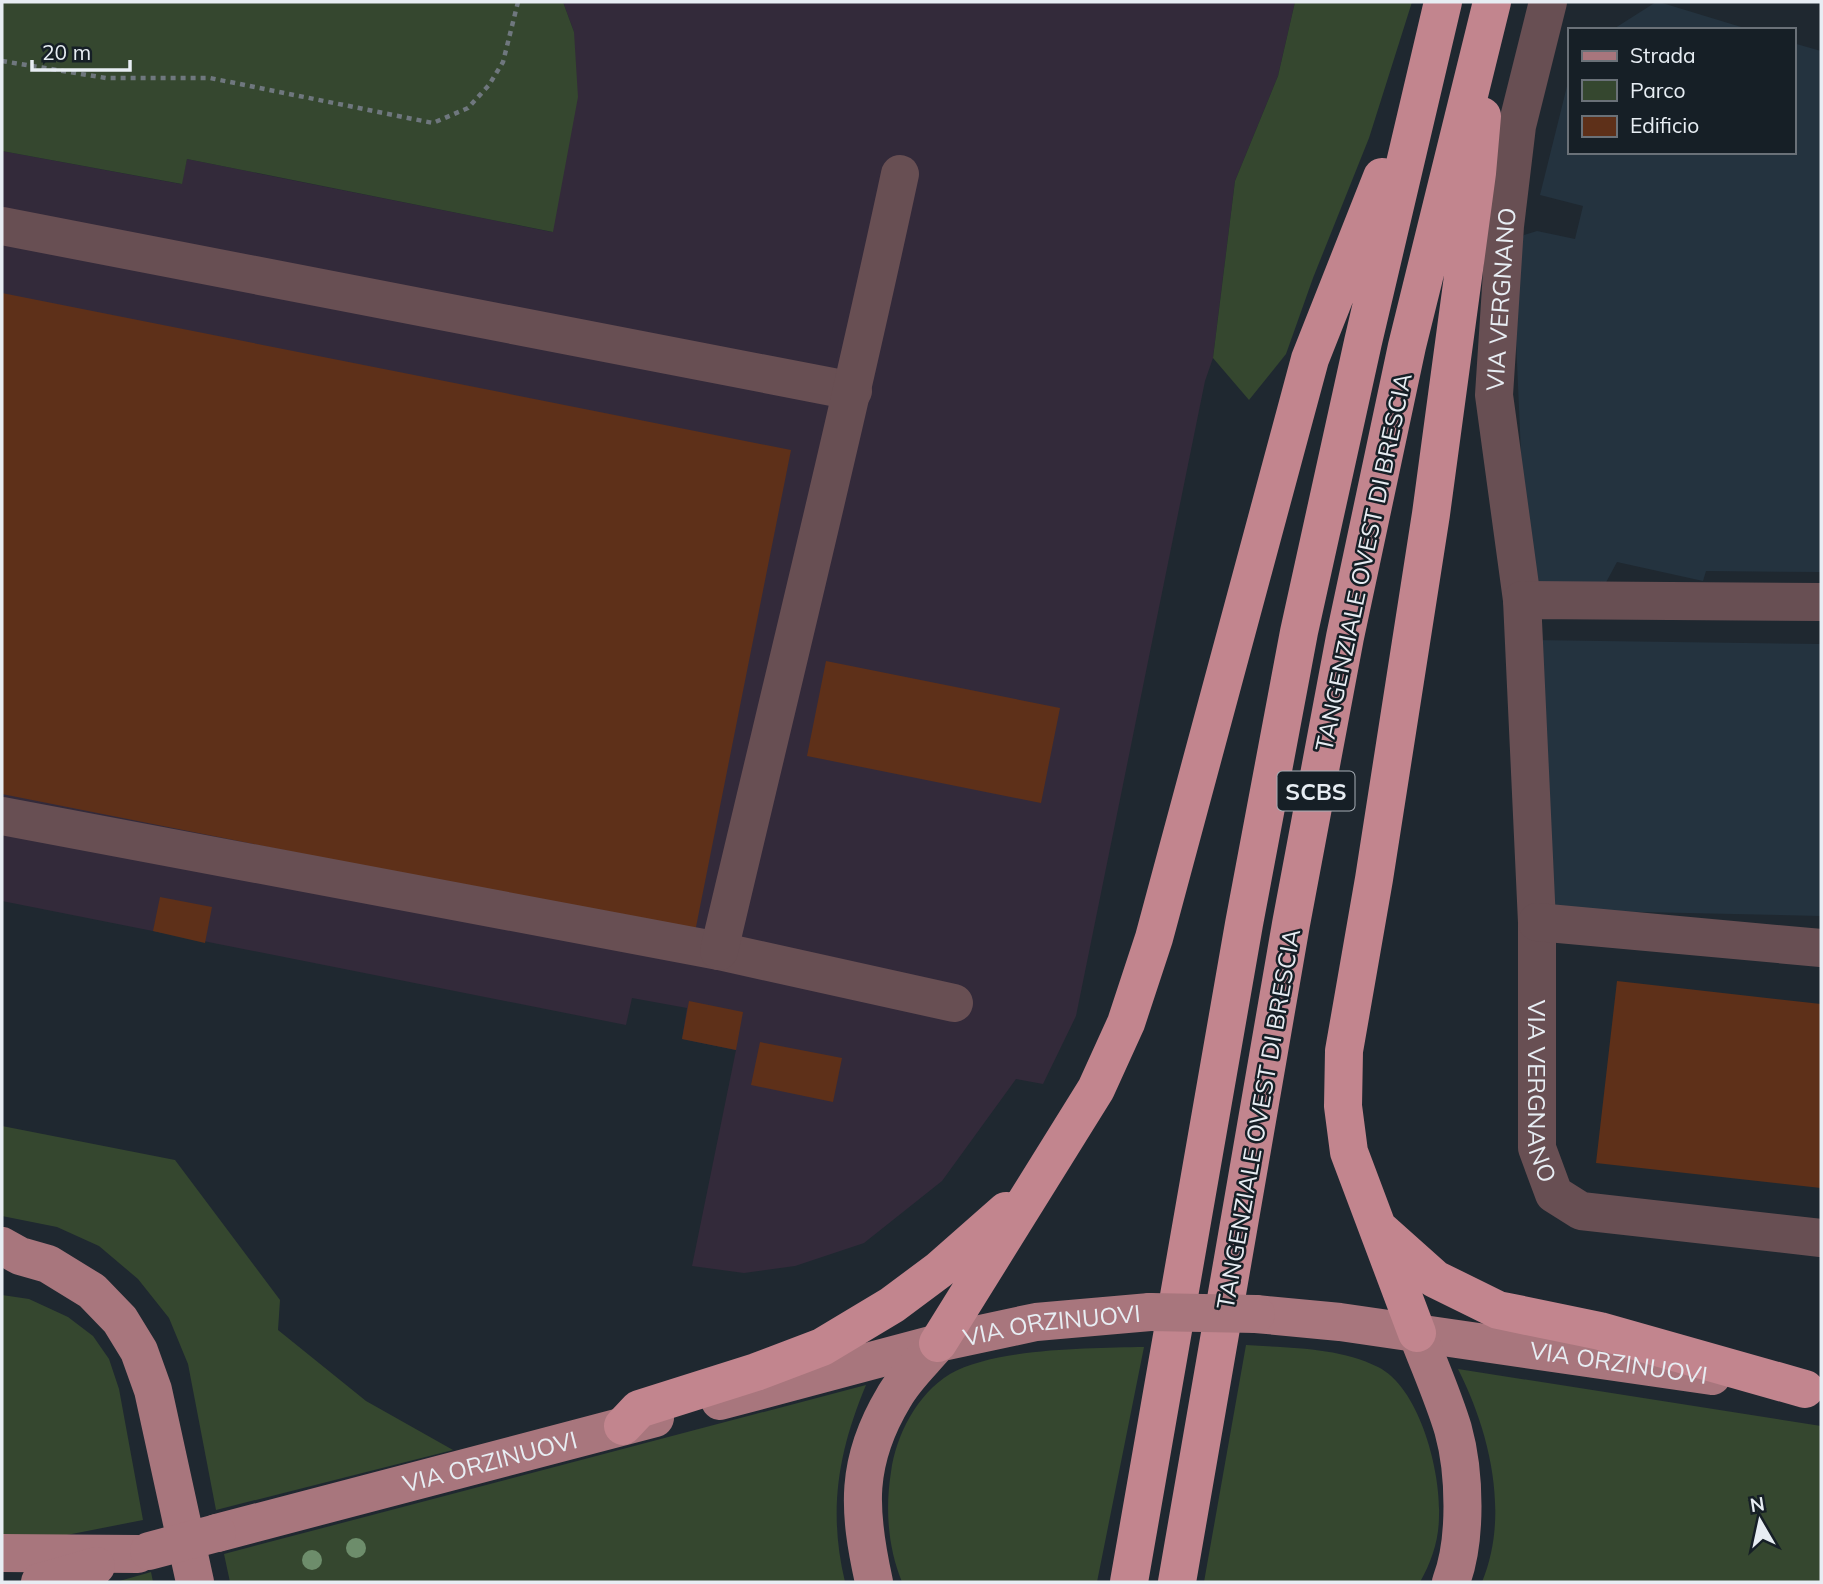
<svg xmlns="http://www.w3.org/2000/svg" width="1823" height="1584" font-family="Mulish,sans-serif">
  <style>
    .commercial { fill: #332a3a }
    .built { fill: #24333f }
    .green { fill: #35472f }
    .building { fill: #5e3019 }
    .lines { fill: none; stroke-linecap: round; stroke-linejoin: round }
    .path { stroke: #6f777e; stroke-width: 4.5; stroke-dasharray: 5 5; stroke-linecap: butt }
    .minor { stroke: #684f53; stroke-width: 38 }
    .major { stroke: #a8767d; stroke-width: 38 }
    .highway { stroke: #c2858e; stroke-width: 38 }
    .major-bridge { stroke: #a8767d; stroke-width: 38 }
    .tree { fill: #6d8d6b }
    .labels { text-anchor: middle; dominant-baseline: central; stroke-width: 5; stroke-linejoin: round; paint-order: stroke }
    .shield { fill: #161f26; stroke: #a8afb6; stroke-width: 2 }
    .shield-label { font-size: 23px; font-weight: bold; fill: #e7edf3 }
    .street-label { font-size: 24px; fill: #e7edf3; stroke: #161f26 }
  </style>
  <rect width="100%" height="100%" fill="#1f2830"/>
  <path class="commercial" d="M563,2h732l-17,74 -43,105 -22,177 -8,23 -129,635 -33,68 -27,-5 -74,102 -78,62 -69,23 -51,7 -52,-7 44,-216 -54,-11 5,-31 -55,-10 -6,27 -624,-124v-750l179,33 6,-25 365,73 22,-200z"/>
  <path class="built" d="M1656,2h3l92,28h-139z
    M1793,43l28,8v521l-115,-1 -3,10 -86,-19 -14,26 -64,-4 -13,-16 -13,-297 5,-27 6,-9 13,-4 38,8 8,-33 -43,-11 29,-117v74h224z
    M1531,640l290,4v272l-273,-6z"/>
  <path class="green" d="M2,2h561l11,30 4,65 -25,135 -366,-73 -5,25 -180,-33z
    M1295,2h117l-43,136 -56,140 -27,76 -37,46 -36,-42 22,-177 43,-105z
    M2,1126l173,34 105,140 -2,30 88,71 87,49 -237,60 -28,-146 -19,-46 -31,-39 -39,-33 -42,-19 -55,-11z
    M2,1295l27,4 39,18 25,19 16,23 10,30 24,131 -122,24h-19z
    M1246,1345c43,3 93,2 132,22 42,21 63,105 61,149 0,23 -7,45 -19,66h-216z
    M1144,1347l-47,235h-195c-14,-34 -17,-73 -11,-110 5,-37 26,-78 59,-98 45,-26 142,-26 194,-27z
    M1458,1369l363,57v156h-339c28,-67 8,-150 -24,-213z
    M866,1385c-28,67 -38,126 -21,197h-615l-6,-28z
    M151,1572l2,10h-37z"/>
  <path class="building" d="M2,293l789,157 -96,482 -693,-138z
    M826,661l234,47 -19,95 -234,-47z
    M160,897l52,10 -7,36 -52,-12z
    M1617,981l204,23v184l-225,-25z
    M689,1001l54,11 -7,38 -54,-11z
    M760,1042l82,16 -9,44 -82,-17z"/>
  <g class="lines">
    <path class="path" d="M2,61l104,17h104l223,45 35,-15 21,-23 14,-23 15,-60"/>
    <g class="minor">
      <path d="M2,226l851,165"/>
      <path id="s1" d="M1522,600l-28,-205 11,-169 12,-100 31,-124"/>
      <path id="s2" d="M1821,602l-299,-2 15,322v226l17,46 27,17 240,27"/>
      <path d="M2,816l717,135 235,52"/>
      <path d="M1537,922l284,26"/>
      <path d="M719,951c61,-259 125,-517 181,-777"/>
    </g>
    <g class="major">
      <path d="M2,1246l18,10 28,8 44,27 28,29 19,31 14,39 42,192"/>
      <path id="s3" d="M1256,1314l84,8 372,54"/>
      <path d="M1417,1333c12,32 26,63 36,96 12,43 14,111 -2,153"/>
      <path id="s4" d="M720,1401l218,-58 98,-21 114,-10"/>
      <path id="s5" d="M217,1533l438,-115"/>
      <path d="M2,1553l136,1"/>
      <path d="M40,1582l56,-16"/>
      <path d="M874,1582c-16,-72 -19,-120 20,-185 11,-20 30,-37 44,-54"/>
    </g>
    <path class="highway" d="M1379,1229l56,50 63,31 102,21 205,58
      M1417,1333l-68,-181 -6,-46 1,-55 30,-172 57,-365 46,-341 5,-57
      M938,1343l158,-254 30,-66 28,-85 156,-579 72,-182
      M623,1426l16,-17 117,-37 66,-25 70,-42 47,-35 67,-59
      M1129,1582l115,-658 55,-292 64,-290 80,-340
      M1177,1582l114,-658 54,-287 62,-291 85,-344"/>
    <path class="major-bridge" d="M1150,1312l106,2
      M149,1551l68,-18"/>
  </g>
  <g class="tree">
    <circle cx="356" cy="1548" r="10"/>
    <circle cx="312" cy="1560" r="10"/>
  </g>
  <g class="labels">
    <rect class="shield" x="1277.5" y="771.5" width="77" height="39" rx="5"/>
    <g class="shield-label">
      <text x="1316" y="791">SCBS</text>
    </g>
    <g class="street-label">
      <text stroke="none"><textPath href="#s1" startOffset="303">VIA VERGNANO</textPath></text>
      <text transform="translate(1363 562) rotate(-78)">TANGENZIALE OVEST DI BRESCIA</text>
      <text stroke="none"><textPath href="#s2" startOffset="791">VIA VERGNANO</textPath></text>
      <text transform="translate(1258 1119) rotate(-80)">TANGENZIALE OVEST DI BRESCIA</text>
      <text stroke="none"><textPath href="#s4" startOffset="341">VIA ORZINUOVI</textPath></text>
      <text stroke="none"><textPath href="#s3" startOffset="366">VIA ORZINUOVI</textPath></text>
      <text stroke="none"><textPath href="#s5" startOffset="282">VIA ORZINUOVI</textPath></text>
    </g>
  </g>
  <rect width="1823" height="1584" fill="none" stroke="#e7edf3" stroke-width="7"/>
  <rect x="1568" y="28" width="228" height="126" fill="#161f26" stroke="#6a7178" stroke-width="2"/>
  <rect x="1582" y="51" width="35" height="10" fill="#a8767d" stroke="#6a7178" stroke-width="2"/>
  <text x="1630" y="63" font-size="21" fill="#e7edf3">Strada</text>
  <rect x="1582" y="80" width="35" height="21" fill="#35472f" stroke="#6a7178" stroke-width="2"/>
  <text x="1630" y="98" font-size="21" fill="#e7edf3">Parco</text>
  <rect x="1582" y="116" width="35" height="21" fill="#5e3019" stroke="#6a7178" stroke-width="2"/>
  <text x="1630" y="133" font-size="21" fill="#e7edf3">Edificio</text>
  <g transform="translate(1760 1521) rotate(351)" stroke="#161f26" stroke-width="5" paint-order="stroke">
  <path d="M0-5L12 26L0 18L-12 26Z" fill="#e7edf3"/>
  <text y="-10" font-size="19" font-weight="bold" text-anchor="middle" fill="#e7edf3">N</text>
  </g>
  <path d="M32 60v10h98v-10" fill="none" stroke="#e7edf3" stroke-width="3.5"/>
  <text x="42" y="60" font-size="21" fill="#e7edf3" stroke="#161f26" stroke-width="5" paint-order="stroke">20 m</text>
</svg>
